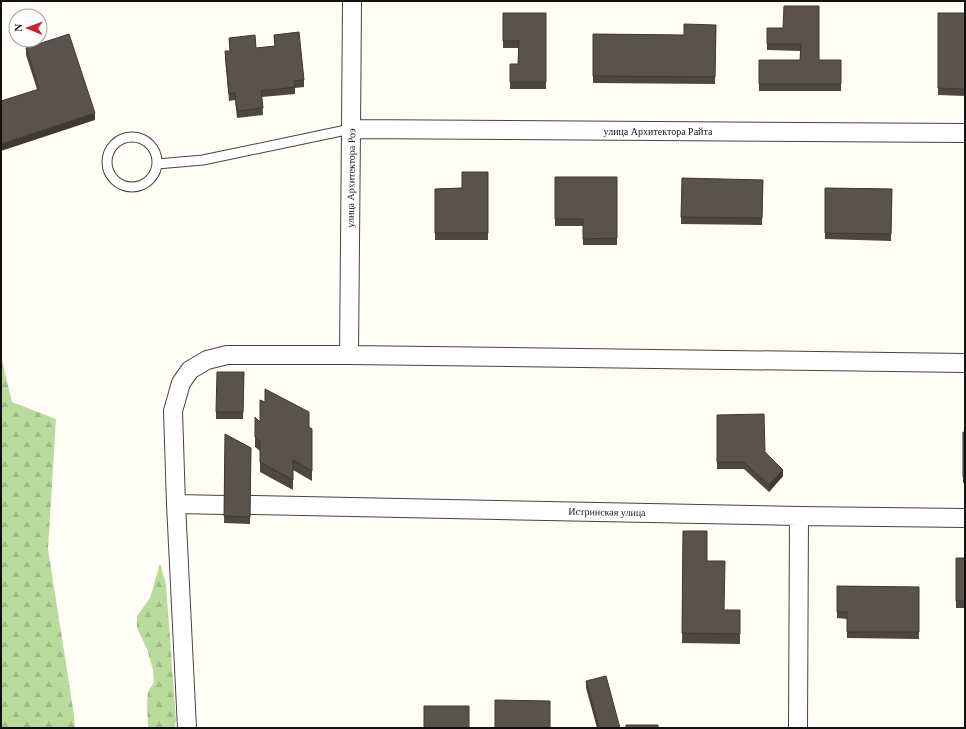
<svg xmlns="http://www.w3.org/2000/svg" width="966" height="729" font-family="Georgia,serif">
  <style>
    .forest { fill: url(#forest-firs) }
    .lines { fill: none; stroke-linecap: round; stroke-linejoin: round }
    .service-casing { stroke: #444; stroke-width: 11 }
    .minor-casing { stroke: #444; stroke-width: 20 }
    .service { stroke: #fff; stroke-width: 9 }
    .minor { stroke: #fff; stroke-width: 18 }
    .wall { fill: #4d4742 }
    .shaded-wall { fill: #3f3936 }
    .building { fill: #5a524d; stroke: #3f3936 }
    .labels { text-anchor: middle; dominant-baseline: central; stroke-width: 4; stroke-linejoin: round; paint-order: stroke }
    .street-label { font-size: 10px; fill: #111; stroke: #fff }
  </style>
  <defs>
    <pattern id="forest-firs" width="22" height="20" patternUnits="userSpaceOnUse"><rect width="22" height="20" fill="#b9dc9c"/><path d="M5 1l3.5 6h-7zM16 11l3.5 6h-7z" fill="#9ebc85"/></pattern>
  </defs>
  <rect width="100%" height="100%" fill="#fffdf5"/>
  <path class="forest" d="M1,356l11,46 44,17 -8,130 26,166 1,13h-74z
    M160,564l6,20 10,136 -1,8h-27l-1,-25 1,-11 6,-10 -1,-12 -6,-21 -10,-21v-12l13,-18z"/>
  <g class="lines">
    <g class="service-casing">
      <path id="service" d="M107 162a25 25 0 1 1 50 0a25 25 0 1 1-50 0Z
        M157,164l46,-4 148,-31"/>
    </g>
    <g class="minor-casing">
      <path id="minor" d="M351,129l614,4
        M349,355l2,-226 1,-128
        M176,504l49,1
        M250,505l549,11 166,2
        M187,728l-11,-224 -3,-93 8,-28 9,-13 17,-10 20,-5h122l616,8
        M798,728l1,-212"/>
    </g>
    <use href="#service" class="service"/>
    <use href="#minor" class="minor"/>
  </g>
  <path class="wall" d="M503,13h43v76h-36v-25h8v-16h-15z
    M938,13h27v83l-27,-1z
    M716,25l-1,59 -122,-1v-49l91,1z
    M767,28h16l36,32h22v31h-82v-31h41v-9l-33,-1z
    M274,35l30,45v7l-9,1v6l-33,3 1,18 -26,3 -2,-18 -6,1 -4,-43v-7h5l-1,-13 27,10 19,-2z
    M26,48l69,72 -58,-31 -11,-34z
    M488,172v68h-53v-51l27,-1z
    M555,177h62v68h-34v-19h-28z
    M763,180l-1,45 -81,-1v-7z
    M825,188l67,1 -1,52 -66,-2z
    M244,372l-1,47h-27v-7z
    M717,415l48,37 18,24 -14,16 -25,-23h-27z
    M255,417l5,5 49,5 3,2v52l-19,-11v20l-33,-18v-21l-5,-4z
    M963,432h2v51h-2z
    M225,434l26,14 -1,76 -26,-1z
    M683,531l24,30 17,49h16v34l-58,-1z
    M956,558h9v50h-9z
    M837,586l82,1v52l-72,-1v-19l-10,-1z
    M586,681l34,47h-23l-11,-40z"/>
  <path class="shaded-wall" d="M95,113v7l-94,31v-7z
    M783,470v6l-14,16v-7z"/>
  <path class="building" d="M784,6h35v54h22v24h-82v-24h41l1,-16h-34v-16h16z
    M503,13h43v69h-36v-18h8l1,-23h-16z
    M938,13h27v76l-27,-1z
    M684,24l32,1 -1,52 -122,-1v-42l91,1z
    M299,32l5,48 -10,1 1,6 -34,4 2,17 -26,3 -2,-18 -6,1 -4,-43h5l-1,-13 26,-3 1,13 19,-2 -1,-11z
    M69,34l26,79 -94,31v-43l38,-12 -13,-41z
    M462,172h26v61h-53v-44l27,-1z
    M555,177h62v61l-34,1v-20h-28z
    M682,178l81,2 -1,38 -81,-1z
    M825,188l67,1 -1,45 -66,-1z
    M217,372h27l-1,40h-27z
    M265,389l44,23v15l3,2v42l-19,-11v20l-33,-18v-21l-5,-4v-20l5,5v-22l5,2z
    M764,414l1,38 18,18 -14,15 -25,-23h-27v-47z
    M963,432h2v45h-2z
    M225,434l26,14 -1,69 -26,-1z
    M683,531h24v30h18l-1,49h16v24l-58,-1z
    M956,558h9v43h-9z
    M837,586l82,1v45h-72v-20h-10z
    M606,676l14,52h-21l-13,-47z
    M495,700l55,1v27h-55z
    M424,706h45v22h-45z
    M626,725h32v3h-32z"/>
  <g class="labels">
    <g class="street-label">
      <text x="658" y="131">улица Архитектора Райта</text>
      <text transform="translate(351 178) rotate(-89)">улица Архитектора Роэ</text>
      <text transform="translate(607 512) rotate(1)">Истринская улица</text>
    </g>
  </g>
  <rect width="966" height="729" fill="none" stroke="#111111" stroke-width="4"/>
  <g transform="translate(28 28) rotate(271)"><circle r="19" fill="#ffffff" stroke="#a0a0a0"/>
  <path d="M0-3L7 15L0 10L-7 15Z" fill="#c4262e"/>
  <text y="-6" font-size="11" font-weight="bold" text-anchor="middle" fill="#111111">N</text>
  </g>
</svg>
